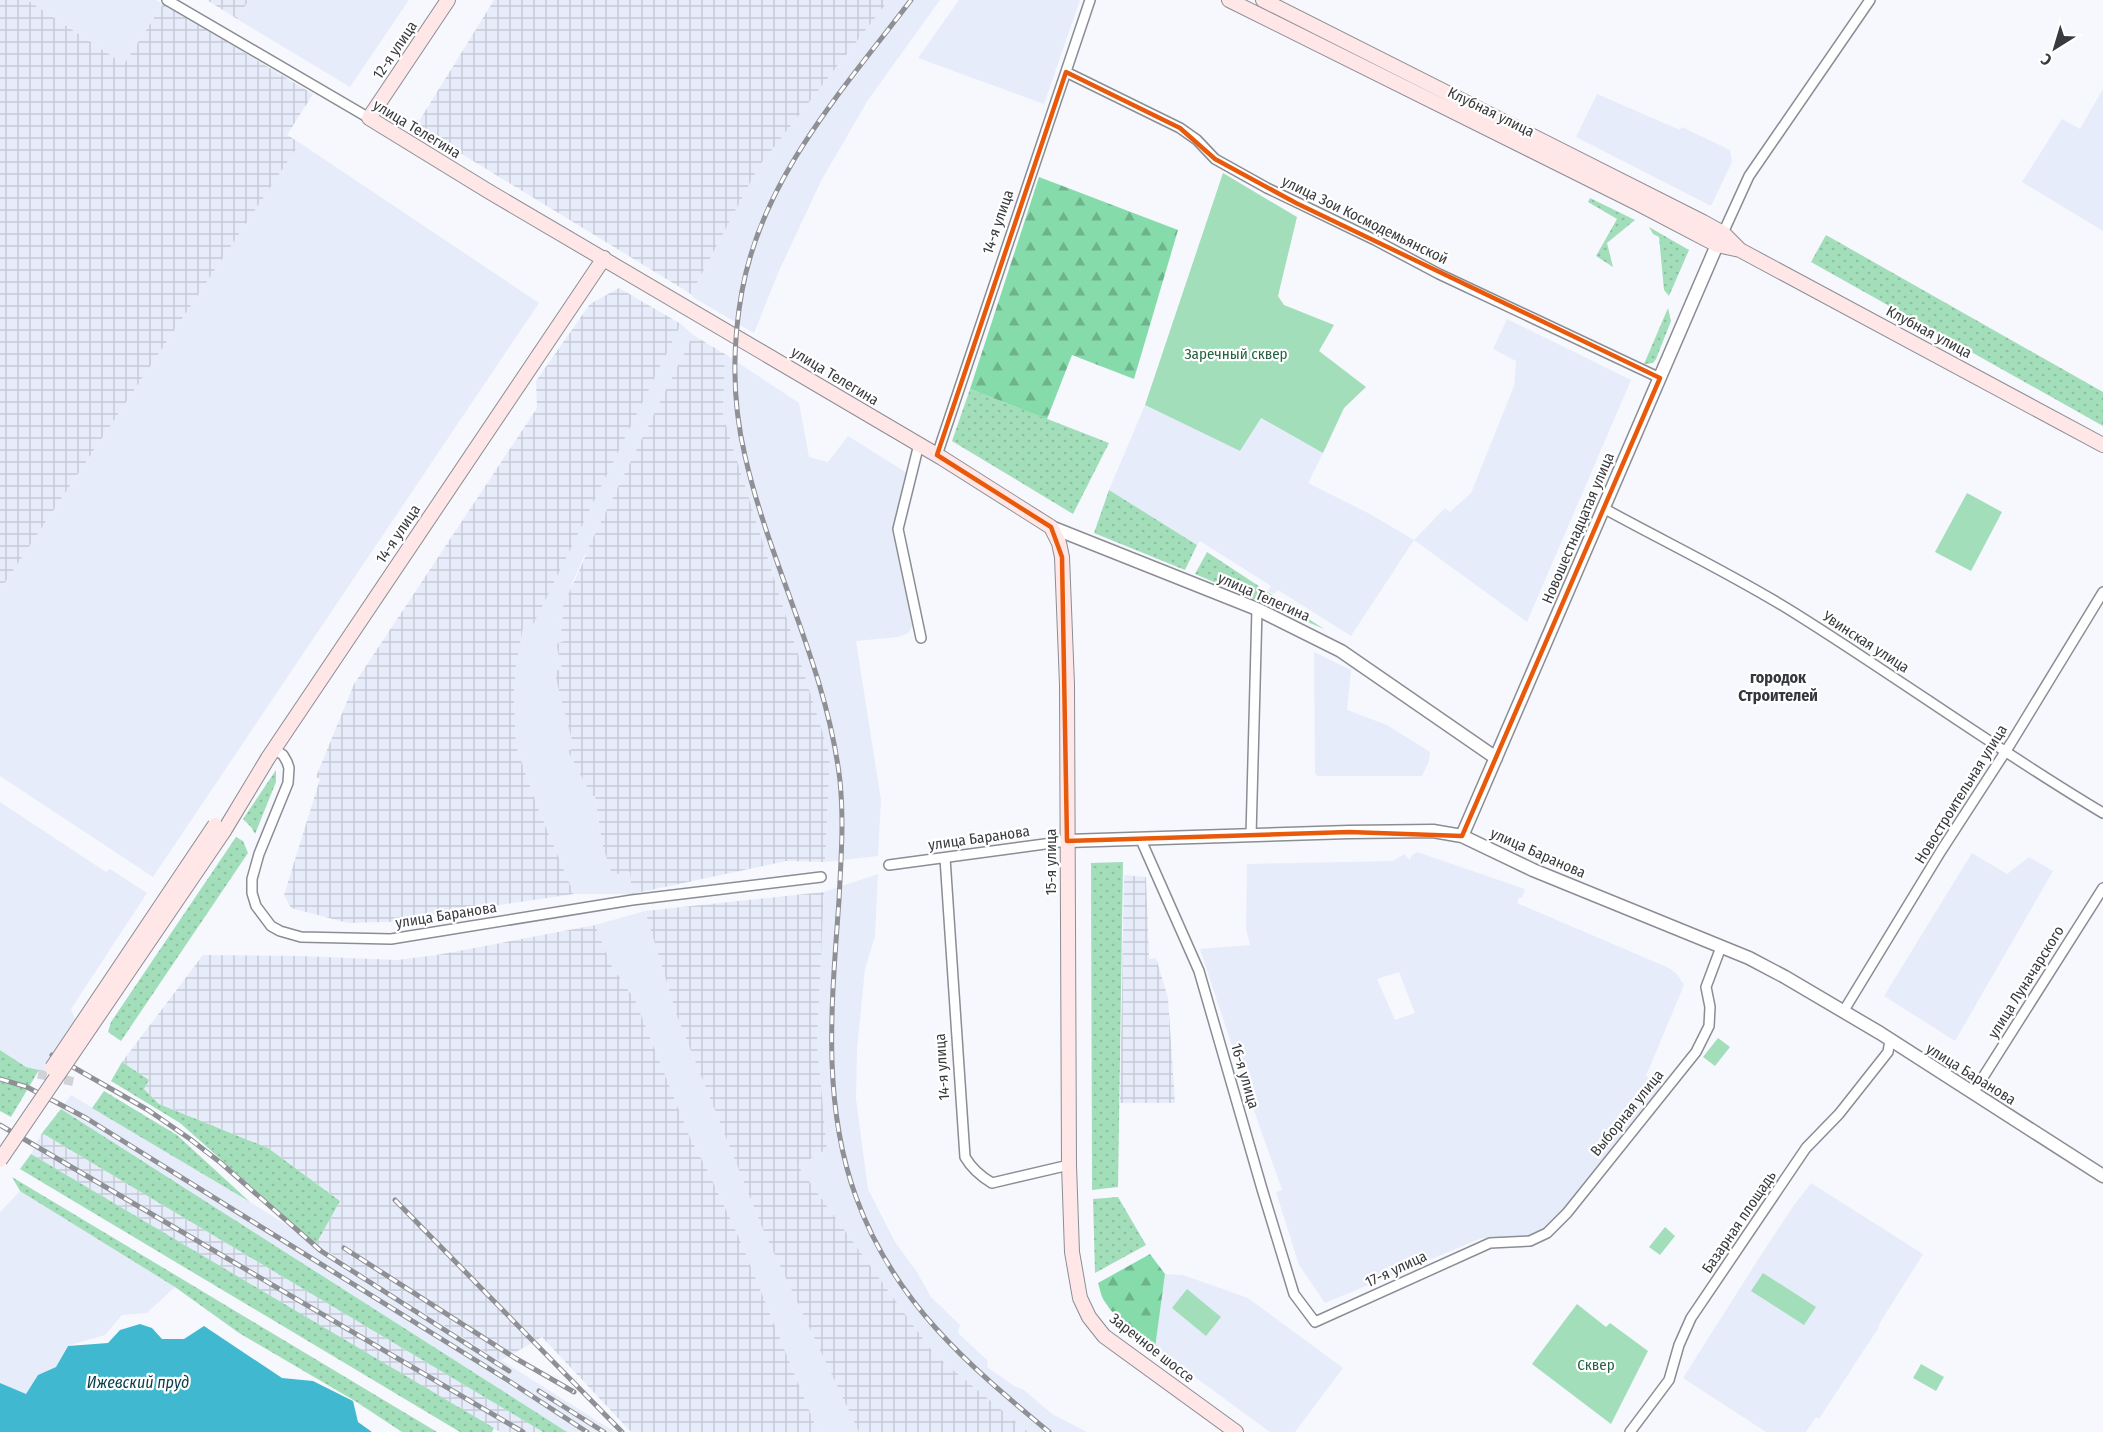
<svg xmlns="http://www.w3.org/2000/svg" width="2103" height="1432" font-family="'Fira Sans Condensed',sans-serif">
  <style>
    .built { fill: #e6ecfa; fill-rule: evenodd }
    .industrial { fill: url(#industrial-grid) }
    .grass { fill: url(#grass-dots) }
    .forest { fill: url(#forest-firs) }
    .park { fill: #a3deba }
    .water { fill: #40b9d0 }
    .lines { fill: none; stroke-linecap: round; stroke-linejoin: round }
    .minor-tunnel { stroke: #d0d2d7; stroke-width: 9; stroke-dasharray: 9 4.5; stroke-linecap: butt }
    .minor-casing { stroke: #8b8d94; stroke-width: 12 }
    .tertiary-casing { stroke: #8b8d94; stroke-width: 15 }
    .secondary-casing { stroke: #8b8d94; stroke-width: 16 }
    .minor { stroke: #fff; stroke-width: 9 }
    .tertiary { stroke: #fff; stroke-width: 12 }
    .secondary { stroke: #fee7e6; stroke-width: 14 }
    .rail-casing { stroke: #8f9095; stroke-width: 5 }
    .rail { stroke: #fff; stroke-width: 3; stroke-dasharray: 9; stroke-linecap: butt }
    .secondary-bridge-casing { stroke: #8b8d94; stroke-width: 16; stroke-linecap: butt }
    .secondary-bridge { stroke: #fee7e6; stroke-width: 14 }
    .marked { fill: none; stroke: #e8590c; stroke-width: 4.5; stroke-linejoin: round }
    .labels { text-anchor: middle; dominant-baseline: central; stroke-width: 4.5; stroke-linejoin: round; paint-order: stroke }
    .street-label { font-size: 15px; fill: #393a3d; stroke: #fff }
    .park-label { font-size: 15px; fill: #246242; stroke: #fff }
    .neighbourhood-label { font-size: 16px; font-weight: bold; fill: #34373c; stroke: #fff }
    .water-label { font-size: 16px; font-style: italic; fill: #083f49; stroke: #fff }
  </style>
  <defs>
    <pattern id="industrial-grid" width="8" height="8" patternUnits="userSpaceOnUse" patternTransform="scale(1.5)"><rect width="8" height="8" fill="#e6ecfa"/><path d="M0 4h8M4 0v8" fill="none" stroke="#c6cbd7"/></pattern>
    <pattern id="grass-dots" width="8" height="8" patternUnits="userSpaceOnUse" patternTransform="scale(1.5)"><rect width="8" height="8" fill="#a3deba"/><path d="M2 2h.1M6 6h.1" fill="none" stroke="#8dbfa1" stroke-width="1.8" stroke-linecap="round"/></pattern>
    <pattern id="forest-firs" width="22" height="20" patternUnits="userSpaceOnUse" patternTransform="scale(1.5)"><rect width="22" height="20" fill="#86dbaa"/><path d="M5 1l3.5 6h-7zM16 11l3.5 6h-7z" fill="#6fb38c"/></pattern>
  </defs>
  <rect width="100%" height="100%" fill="#f6f8fe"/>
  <path class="built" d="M27,0h129l7,4 -39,60z
    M249,0h160l-59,87 -113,-68z
    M889,0h51l-72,100 -47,81 -43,92 -24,60 -60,-35 -3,-4 68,-128z
    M959,0h121l-36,104 -126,-46z
    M2103,89v142l-81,-49 40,-63 18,10z
    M1597,94l83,36 2,-3 48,23 2,12 -21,44 -135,-69z
    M300,143l239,160 -386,574 -153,-101v-186z
    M1507,319l124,61 -104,242 -113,-82 -63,96 -73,-46 -4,4 -6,-3 3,-5 -71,-45 -3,4 -88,-55 36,-85 95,46 20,-33 63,35 -15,30 62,31 44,26 31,-32 5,4 21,-19 43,-107 2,-25 -23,-12z
    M681,324l12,11 -106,215 -14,31 -10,39 -4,2 5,19 -8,3 6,25 -8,2 21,78 -6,2 26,45 7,47 10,31 18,-2 2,22h-58l-37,-88 -21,-60 -2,-51 2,-30 8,-43 9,2z
    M725,354l74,49 10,54 19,5 20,-26 59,37 -15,58 21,94 -5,8 -9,4 -43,4 25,159 -3,56 -53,6 5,-106 -107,-340z
    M1314,652l37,18 -4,40 40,15 43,27 -1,9 -7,15h-105l-2,-3z
    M0,802l106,70 4,-3 37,24 -76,116 5,12 -32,50 -18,-4 -26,-17z
    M1417,852l108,37 -3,9 -3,-1 -2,6 152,65 8,6 7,11 -38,91 19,9 -21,22 -94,118 -16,12 -26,2 -26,-1 -157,65 -26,-38 -23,-73 6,-2 -34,-96 -48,-145 50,-4 -4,-16 1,-65 146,-3 11,-7 6,6 2,-5zM1399,972l16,41 -20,7 -18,-41z
    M1972,853l35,21 22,-17 24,14 -98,170 -71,-45z
    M878,874l-3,62 -10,33 -8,80 -1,50 12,90 27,53 22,30 14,25 29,28 -2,6 1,3 29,27 -1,6 27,19 10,4 28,24 35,18h-59l-94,-78 -136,-188 29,-17 -10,-105 7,-152z
    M645,911l32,105 87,216 95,200h-41l-78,-192 -33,-71 -16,-29 -56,-140 -24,-35 -16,-40z
    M71,1095l179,107 365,230h-48l-506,-323z
    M1811,1183l112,71 -45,72 1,1 -60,92 -3,-2 -10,15h-40l-83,-54 78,-123 33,-50z
    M20,1191l155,96 -28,26 -25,2 -17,20 -38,11 -11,21 -18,8 -12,20 -26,-12v-171z
    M1165,1274l18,1 65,23 95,70 -48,64h-25l-115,-84z"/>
  <path class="industrial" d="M0,0h27l97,64 39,-60 150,90 -26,41 13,8 -300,447z
    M207,0h42l-12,19z
    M494,0h395l-130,166 -68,128 -275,-168z
    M619,288l62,36 -148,301 -9,-2 -8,42 -2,30 2,51 21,60 37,88 -155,23 -1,4 -70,2 -57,-15 -7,-13 36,-116 -4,-2 38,-93 183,-276 -1,-27 54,-77z
    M693,335l32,19 -2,62 107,340 -5,106 -39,-1 -154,33 -2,-22 -18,3 -10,-32 -7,-47h-3l-24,-45 6,-3 -20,-77 8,-2 -6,-25 8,-3 -5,-20 4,-1 -2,-9 25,-56 -1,-4 2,-1z
    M1124,875l22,2 3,82 7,-1 12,40 7,105h-55z
    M824,892l-7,152 10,105 -29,17 136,188 94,78h-169l-95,-200 -87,-216 -32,-105z
    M595,925l16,40 24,35 56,140 16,29 33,71 78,192h-187l-89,-95 -42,24 -184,-117 24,-43 -72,-53 -109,-44 -15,-15 5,-9 -27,-18 81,-107 98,1 96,4 40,-5z
    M42,1133l501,299h-43l-469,-278z"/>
  <path class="grass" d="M1590,198l45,22 -28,23 6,24 -17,-11 21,-37 -29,-17z
    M1649,227l40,23 -20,46 -5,-6 -5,-53 -6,-3z
    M1826,235l277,157v34l-292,-164z
    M1668,308l3,13 -15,38 -3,4 -9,1z
    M970,389l139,54 -36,71 -121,-73z
    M1109,490l88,55 -12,25 -91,-37z
    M1207,552l117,77 -129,-55z
    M276,770v12l-21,52 -4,-7 -8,-8z
    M236,837l7,4 5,12 -127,188 -13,-9 3,-10z
    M1123,862l-5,325 -26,3 -1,-327z
    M0,1050l26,17 13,3 -28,47 -11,-6z
    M122,1062l27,18 -5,9 15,15 109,44 72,53 -24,43 -136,-121 -69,-42z
    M104,1091l73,44 73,67 -158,-94z
    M61,1109l506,323h-24l-501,-299z
    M31,1154l463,274 -2,4h-32l-440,-263z
    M12,1177l425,255h-35l-47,-31 -116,-68 -64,-46 -155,-96z
    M1118,1197l28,48 -51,28 -2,-74z"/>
  <path class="forest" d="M1039,177l139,53 -44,149 -62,-24 -25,64 -77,-30z
    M1150,1254l15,20 -10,74c-18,-12 -38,-27 -50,-46 -4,-5 -5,-13 -7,-19z"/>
  <path class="park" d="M1223,173l74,44 -19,79 6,9 50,20 -15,26 47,36 -22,21 -21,45 -62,-35 -21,33 -95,-46z
    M1967,493l35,19 -31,59 -36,-19z
    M1718,1038l12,9 -15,19 -12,-9z
    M1665,1227l10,9 -15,19 -11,-8z
    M1763,1273l53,34 -12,18 -53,-34z
    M1187,1289l34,28 -15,19 -34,-28z
    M1577,1304l29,23 4,-4 38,28 -37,73 -79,-60z
    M1921,1364l23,13 -8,14 -23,-13z"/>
  <path class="water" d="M140,1324l12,4 10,11h22l20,-13 78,52 31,3 40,20 5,21 14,10h-372v-49l26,11 12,-19 18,-8 12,-21 40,-3 12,-13z"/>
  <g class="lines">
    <path class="minor-tunnel" d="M38,1074l37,8"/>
    <g class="minor-casing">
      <path id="minor" d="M167,0l202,118
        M1066,72l114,56 17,12 18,19 52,29 108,52 64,34 221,104
        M1723,233l26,-57 121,-176
        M919,444l-21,85 23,109
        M937,455l153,-455
        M1605,509c62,34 129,66 188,103 104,65 204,138 310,201
        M274,749l9,6 4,7 2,6 -1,15 -29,71 -7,25v14l4,13 15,20 9,5 21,6 90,2 241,-39 189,-23
        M1251,836l6,-227
        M1141,840l58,131 63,218 32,105 21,28 175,-79 40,-2 17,-8 20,-20 129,-161 13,-26 1,-19 -4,-20 15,-40
        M945,858l20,299c7,12 15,19 27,26l77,-18
        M889,865l178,-24
        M1843,1012l98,-161 70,-108 92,-151
        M1973,1093l130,-205
        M1630,1432l39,-52 10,-35 12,-27 115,-170 33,-34 49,-62 2,-12"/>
    </g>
    <g class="tertiary-casing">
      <path id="tertiary" d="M1051,527l206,82 84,42 155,107
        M1462,836l255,-591
        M1067,841l282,-9 84,-1 29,5 71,34 216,88 36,19 95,56 223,143"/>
    </g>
    <g class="secondary-casing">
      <path id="secondary" d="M448,0l-79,118 119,73 454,267 109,69 8,16 3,14 5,128 2,480 3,87 8,46 9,19 15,19 132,96
        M1229,0l408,203 80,42 23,5 363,195
        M1263,0l440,222 20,11 17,17
        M224,831l44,-73 336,-500"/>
    </g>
    <use href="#minor" class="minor"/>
    <use href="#tertiary" class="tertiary"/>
    <use href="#secondary" class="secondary"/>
    <g class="rail-casing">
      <path id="rail" d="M911,0c-68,90 -148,176 -169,291 -10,55 -10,110 3,165 25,110 82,212 95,325 4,40 1,79 -1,119 -7,100 -18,201 17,297 38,105 110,166 193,235
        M52,1055l96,55 42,29 31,24 100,88 188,120
        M0,1079l27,8 59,31 423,263 78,51
        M0,1125l523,307
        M395,1200l227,232
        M344,1248l171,110 59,34
        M539,1391l65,41"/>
    </g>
    <use href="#rail" class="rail"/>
    <g class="secondary-bridge-casing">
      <path id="secondary-bridge" d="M52,1068l163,-243
        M0,1160l224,-329"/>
    </g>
    <use href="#secondary-bridge" class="secondary-bridge"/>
  </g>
  <path class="marked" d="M1066,72l114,56 35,31 81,44 364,175 -198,458 -113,-4 -282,9 -5,-284 -11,-30 -114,-72z"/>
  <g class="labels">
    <g class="street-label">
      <text transform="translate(395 50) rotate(-56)">12-я улица</text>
      <text transform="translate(1491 112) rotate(26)">Клубная улица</text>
      <text transform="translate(417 129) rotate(31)">улица Телегина</text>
      <text transform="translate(1365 220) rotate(26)">улица Зои Космодемьянской</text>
      <text transform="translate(998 222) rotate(-71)">14-я улица</text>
      <text transform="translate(1929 332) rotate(28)">Клубная улица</text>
      <text transform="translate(835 376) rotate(31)">улица Телегина</text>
      <text transform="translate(1578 528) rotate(-67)">Новошестнадцатая улица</text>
      <text transform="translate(398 534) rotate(-56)">14-я улица</text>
      <text transform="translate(1264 597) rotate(24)">улица Телегина</text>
      <text transform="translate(1866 642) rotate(33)">Увинская улица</text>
      <text transform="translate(1961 794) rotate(-58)">Новостроительная улица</text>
      <text transform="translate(979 838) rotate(-8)">улица Баранова</text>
      <text transform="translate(1538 853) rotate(24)">улица Баранова</text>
      <text transform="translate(1051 862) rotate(-90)">15-я улица</text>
      <text transform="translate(446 915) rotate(-9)">улица Баранова</text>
      <text transform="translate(2026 982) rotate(-58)">улица Луначарского</text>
      <text transform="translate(942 1067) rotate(-94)">14-я улица</text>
      <text transform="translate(1971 1074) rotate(32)">улица Баранова</text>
      <text transform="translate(1245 1076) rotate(74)">16-я улица</text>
      <text transform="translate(1627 1113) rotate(-51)">Выборная улица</text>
      <text transform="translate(1739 1222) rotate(-56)">Базарная площадь</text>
      <text transform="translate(1396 1269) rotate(-25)">17-я улица</text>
      <text transform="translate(1152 1348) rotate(38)">Заречное шоссе</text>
    </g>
    <g class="park-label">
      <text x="1236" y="354">Заречный сквер</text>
      <text x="1596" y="1365">Сквер</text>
    </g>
    <g class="neighbourhood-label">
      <text x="1778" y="677">городок<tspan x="1778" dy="18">Строителей</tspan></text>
    </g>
    <g class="water-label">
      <text x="138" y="1382">Ижевский пруд</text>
    </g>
  </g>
  <g transform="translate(2055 48) rotate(217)" stroke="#ffffff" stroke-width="4.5" paint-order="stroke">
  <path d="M0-4.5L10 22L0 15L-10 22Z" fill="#393a3d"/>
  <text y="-9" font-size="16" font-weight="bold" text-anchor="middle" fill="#393a3d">С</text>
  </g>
</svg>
